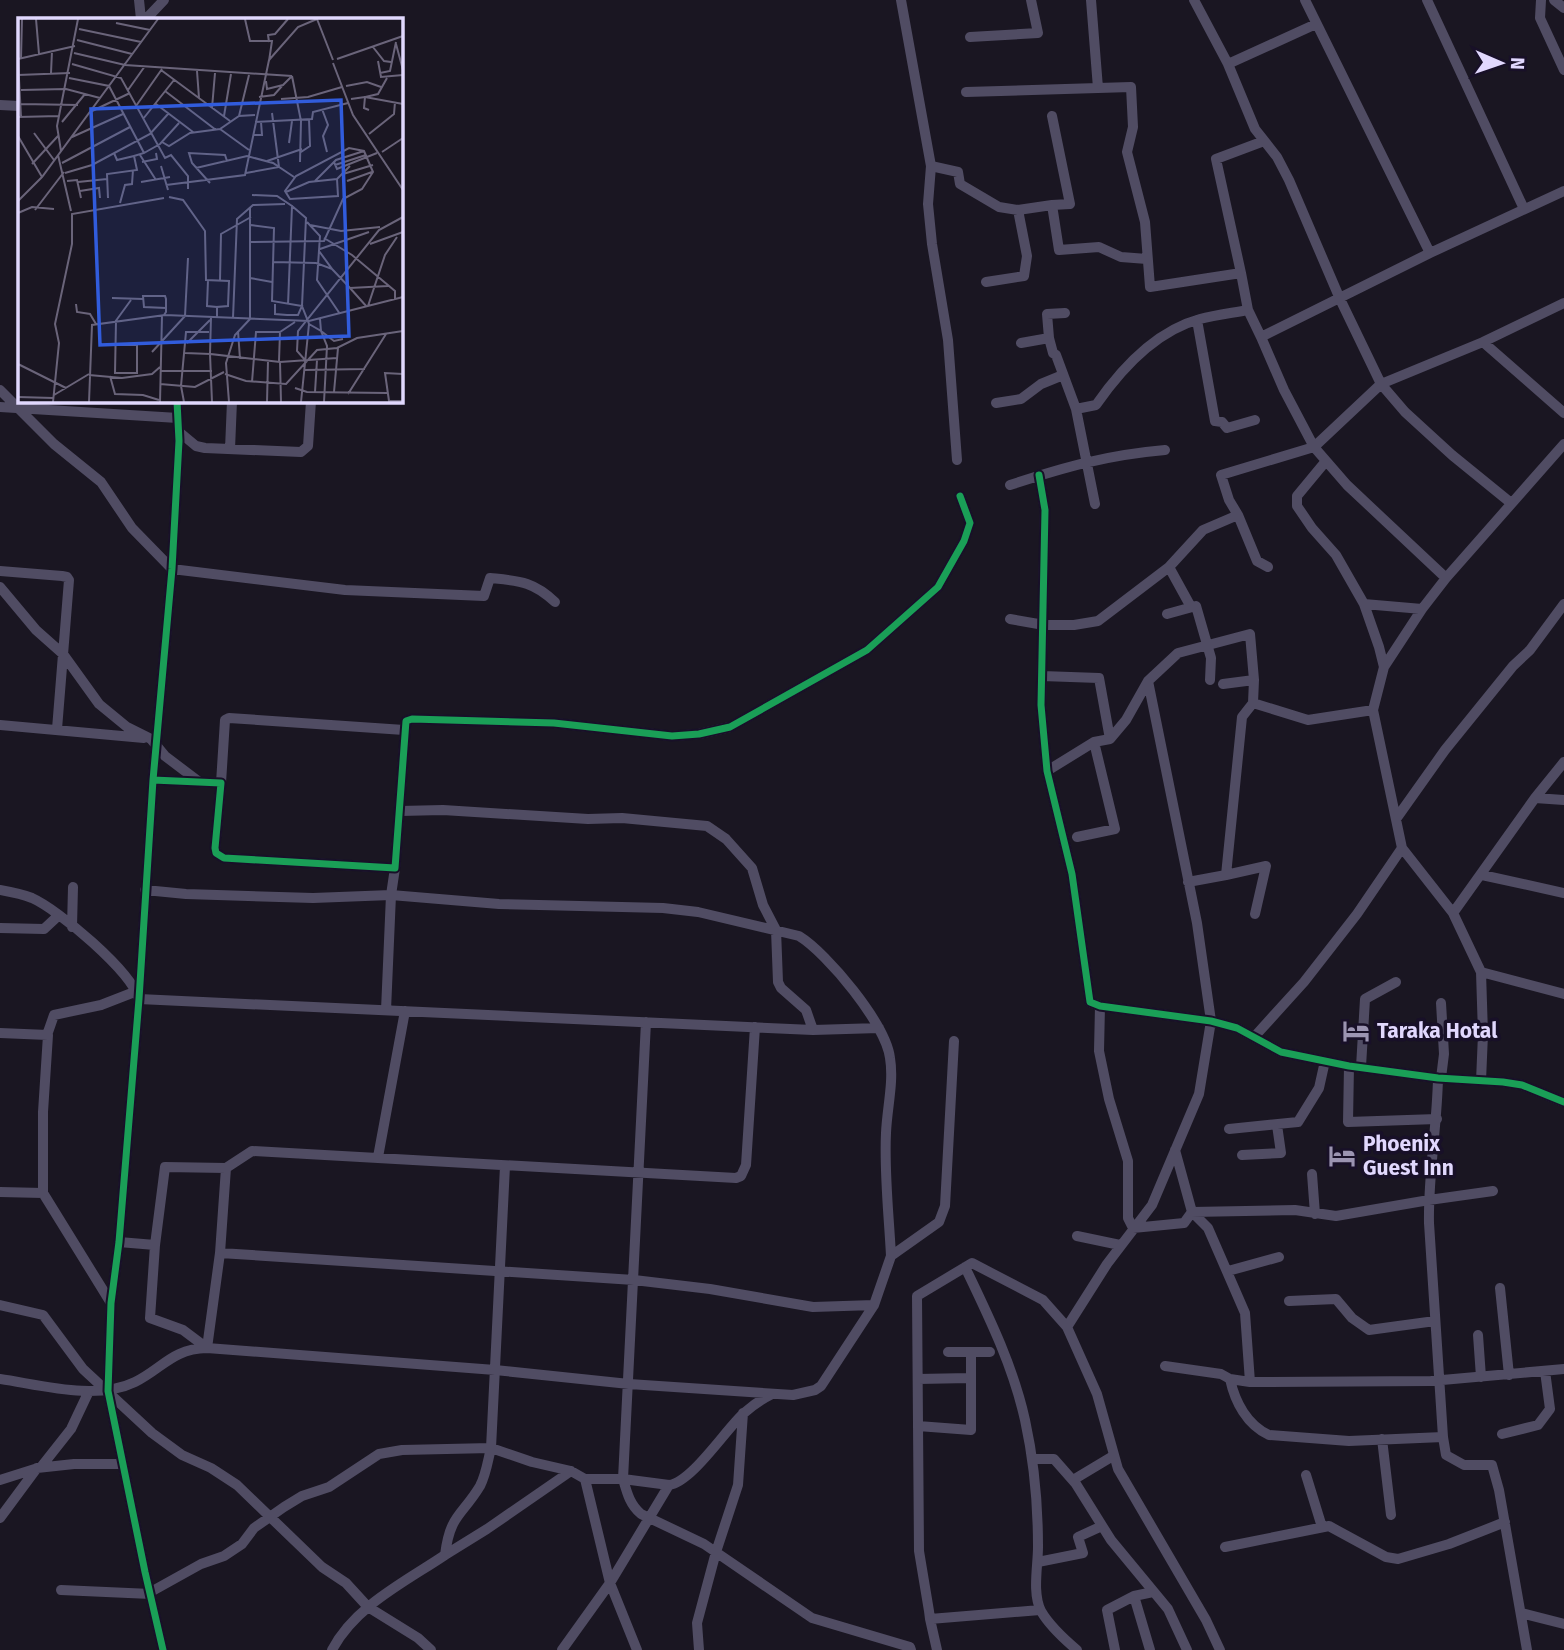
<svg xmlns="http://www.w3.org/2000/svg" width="1564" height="1650" font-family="'Fira Sans',sans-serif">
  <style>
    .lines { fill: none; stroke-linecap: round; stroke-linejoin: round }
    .minor { stroke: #504c63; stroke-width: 10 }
    .cycleway-casing { stroke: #181028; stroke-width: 11 }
    .cycleway { stroke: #1a9f57; stroke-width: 7 }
    .labels { text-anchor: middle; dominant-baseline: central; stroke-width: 7; stroke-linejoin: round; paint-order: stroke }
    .poi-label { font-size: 21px; font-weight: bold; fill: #e1d8fe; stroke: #181028; text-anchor: start }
    .inset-road { fill: none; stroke: #6a647a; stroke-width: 2 }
    .view { fill: #315cdc; fill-opacity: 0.15; stroke: #315cdc; stroke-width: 3.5 }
    .inset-edge { fill: none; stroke: #e1d8fe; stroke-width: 3.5 }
  </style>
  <rect width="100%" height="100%" fill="#1a1622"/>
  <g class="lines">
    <path class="minor" d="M139,0l2,19
      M901,0l30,166 -3,38 4,40 16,96 9,120
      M1091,0l7,88
      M1194,0l34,64 27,65 22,28 12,23 51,119 41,85 24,28 47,43 59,48
      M1305,0l125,253
      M1427,0l97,209
      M1541,0l-1,18 24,52
      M1554,0l10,8
      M146,19l18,-19
      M970,37l68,-4 -7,-33
      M1228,64l88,-40
      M966,92l165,-5 2,40 -6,25 18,70 5,65 91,-14 7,37 13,27 169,-84 134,-62
      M0,105l19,1
      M1052,116l18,88 -18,1
      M931,166l27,6 2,12 39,23 19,3 34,-5 7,45 40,-3 22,10 26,2
      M1241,273l-25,-114 48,-18
      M986,282l38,-6 3,-20 -9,-46
      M1065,313l-18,1 2,24 4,15 3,2 20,54 19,95
      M1197,320l18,101 7,1 5,6 28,-8
      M1261,337l23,53 30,57 33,38 99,93
      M1483,342l81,71
      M1021,343l28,-5
      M0,390l54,54 47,38 31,46 40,41 173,21 139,6 6,-18c29,3 43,3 65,24
      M996,403l25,-4 20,-15 22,-9
      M0,407l178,11
      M1076,409l20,-4c25,-36 59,-74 104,-86 15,-4 32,-6 48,-9
      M178,431l18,15 9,2 96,4 7,-6 3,-45
      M230,449l2,-48
      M1326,461l-29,35v10l15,22 24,27 28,49 15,43 5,20 -11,43 29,138 51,65 28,59 2,62 -2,47
      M1039,475l6,35 -4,195 6,66 25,103 18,128 10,4 111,15 26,7 44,24 68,14 89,12 65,4 19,3 42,17
      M1010,485c55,-18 97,-30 155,-35
      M1238,515l19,46 11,6
      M1169,567l22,40
      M0,571l62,5 5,1 2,3 -12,149
      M0,587l36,43 27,24 36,50 28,23 24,12 14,17 33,25
      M1364,604l58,5
      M1167,614l29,-8 15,52 -1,22
      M1010,619l34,6h30l24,-4 71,-54 34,-37 35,-15 -9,-15 -8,-25 93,-28 67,-63 102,-42 81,-39
      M1384,667l38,-58 24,-31 118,-134
      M1042,676l57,2 11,61
      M1223,684l31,-4
      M1253,703l55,17 65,-10
      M0,725l144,13
      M1047,771l47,-29 16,-3 16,-19 22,-39 30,-28 72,-19 4,46 -1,23 -11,14 -16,158 -38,7
      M153,780l68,3 -6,65 1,5 8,5 171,10 11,-147 6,-2 142,4 118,13 27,-2 31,-7 137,-77 71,-63 26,-46 6,-18 -10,-27
      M221,783l4,-63 4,-2 175,12
      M1535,798l29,2
      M400,811l43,-1 145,9 34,-1 85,8 19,13 26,29 11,37 13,25 2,52 3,6 25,22 7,20
      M1396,819l49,-69 68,-84 17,-16 34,-46
      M1077,837l38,-8 -21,-87
      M1226,875l40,-9 -11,48
      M1482,875l82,18
      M0,890c11,2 22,4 32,8 27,12 99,73 107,101l674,31 66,-2
      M145,890l41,4 127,4 78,-3 108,9 164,4 35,4 101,24c28,17 87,88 91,122 4,24 -3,50 -4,75 -2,40 3,83 5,123
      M1453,913l82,-115 29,-36
      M72,927l1,-40
      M0,928l44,1 15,-14
      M1481,972l83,22
      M1441,1003l3,51 -3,24
      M1100,1006l-1,45 10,48 19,62v57l5,10 51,-5 8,-11 103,-2 41,6 93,-16 64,-9
      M386,1010l5,-115 4,-27
      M646,1022l-23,457c4,14 7,26 18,35l63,30 108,74 98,29 1,3
      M0,1033l48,2 -5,77v81l68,110
      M47,1035l7,-20 47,-10 36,-14
      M1255,1036l49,-54 53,-68 45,-66
      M1349,1066l-1,56 89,-3
      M1361,1067l4,-68 31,-17
      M1438,1078c-1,49 -10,97 -9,145l14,214 3,18 18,10h28l7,25 28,160
      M1229,1129l69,-7 21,-34 6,-27
      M1175,1150l17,62 16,16 37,85 5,69
      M1242,1155l39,-2 -4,-28
      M378,1157l27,-146
      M505,1166l-14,282c-3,12 -5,27 -11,38 -18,30 -30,28 -35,69l42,-26 84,-58
      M1312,1174l3,40
      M0,1192l43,1
      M1077,1236l43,9
      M119,1242l36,3
      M220,1253l414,27 76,9 103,18 61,-2 17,-49 48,-34 6,-16 9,-165
      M965,1267c24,50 48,99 60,153 9,41 13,86 13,127 0,19 -6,46 3,64 8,14 23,28 36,39
      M1228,1271l51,-14
      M1500,1288l9,87
      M1289,1301l47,-2 16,19 17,12 66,-9
      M0,1305l43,10 40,54 69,64 30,22 29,13 26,17 85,82 24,16 22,24 50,31 13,12
      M1067,1327l40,-63 45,-59 47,-111 12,-73 -14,-98 -49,-242
      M1478,1335l3,42
      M207,1348l13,-95 6,-85 26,-17 484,27 5,-2 5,-11 9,-138
      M207,1348l-24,-18 -33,-12 5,-73 10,-78 61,1
      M948,1352h42
      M1165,1366l56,8 9,5 20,3 181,-1 133,-12
      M0,1379c41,6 96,22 135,3 28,-14 37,-33 72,-34l288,22 134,14 164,11 22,-5 6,-4 53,-81
      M918,1379l52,-1
      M1230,1379c5,23 17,46 39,56l80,6 94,-4
      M918,1426l53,4v-78
      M1502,1434l36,-9 12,-16 -5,-38
      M1382,1439l9,76
      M1032,1459h22l22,25 35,56 57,69 19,41
      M1306,1475l16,52
      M585,1479l25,104 27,67
      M0,1480l41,-13 30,-38 18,-38
      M1073,1480l40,-24
      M0,1518l37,-50 37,-4h48
      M1225,1547l104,-21 57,31 12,2 51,-15 56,-22
      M1038,1562l45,-9 -5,-16 24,-11
      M61,1590l90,4
      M147,1594l54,-30 23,-8 18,-12 12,-16 30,-21 18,-11 27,-9 50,-33 23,-4 89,-2 41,14 39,9 14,8h38l46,6c23,-3 57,-56 75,-72 9,-8 18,-14 28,-19
      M1134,1596l16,54
      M1040,1610l-110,9 -1,-8 -10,-60 -2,-255 55,-33 71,37 24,27 30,67 21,75 88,151 14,30
      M1521,1613l43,11
      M930,1619l7,31
      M163,1650l-18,-78 -37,-181 3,-88 8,-61 20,-243 14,-219 19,-211 7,-128 -2,-40
      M332,1650c23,-44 73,-68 113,-95
      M562,1650l48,-67 59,-98
      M699,1650l-2,-27 19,-71 22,-67 5,-72
      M1115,1650l-8,-40 27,-14 19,-4"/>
    <g class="cycleway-casing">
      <path id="cycleway" d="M1039,475l6,35 -4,195 6,66 25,103 18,128 10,4 111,15 26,7 44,24 68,14 89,12 65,4 19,3 42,17
        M153,780l68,3 -6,65 1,5 8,5 171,10 11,-147 6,-2 142,4 118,13 27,-2 31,-7 137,-77 71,-63 26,-46 6,-18 -10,-27
        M163,1650l-18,-78 -37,-181 3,-88 8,-61 20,-243 14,-219 19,-211 7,-128 -2,-40"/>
    </g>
    <use href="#cycleway" class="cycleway"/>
  </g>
  <defs>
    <g id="hotel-bare" transform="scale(2.1)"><path d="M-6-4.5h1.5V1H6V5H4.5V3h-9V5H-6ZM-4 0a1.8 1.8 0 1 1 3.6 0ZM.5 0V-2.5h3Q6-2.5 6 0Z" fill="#9b94b1" stroke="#181028" stroke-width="2.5" paint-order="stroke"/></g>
  </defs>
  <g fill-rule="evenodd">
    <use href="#hotel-bare" x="1356" y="1031"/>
    <use href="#hotel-bare" x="1342" y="1156"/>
  </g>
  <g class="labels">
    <g class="poi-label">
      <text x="1377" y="1031">Taraka Hotal</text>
      <text x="1363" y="1144">Phoenix<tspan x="1363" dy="24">Guest Inn</tspan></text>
    </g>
  </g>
  <g transform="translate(18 18)">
    <rect width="385" height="385" fill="#1a1622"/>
    <path class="inset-road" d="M18,1l3,35M227,1l5,22h22l-3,20M299,1l16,41M98,5l34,7M61,11l62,13M59,22l55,14M251,24l-1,-7 7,-1 13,-15M378,26l7,26M355,29l11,14 7,1M56,35l51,12 167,11M3,40l1,-39M0,41l57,-13M319,41l66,-23M0,42l3,57M360,43l3,16 22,-2M315,45l20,52 50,75M54,46l49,14 44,80 6,-3 17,21v13M143,52l69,51M179,53l2,27M33,55l1,-22M362,55l10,-2 6,-29M0,57l52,-2M274,58l9,45 -1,41M51,60l40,8 35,67 -10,3 3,14 -30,4 1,24M248,63l1,8 16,-4 9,-9M328,68l21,-4 14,5M3,72l45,-1 34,9M110,72l17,-24M147,73l51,39M241,79l15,-2 8,-9M263,81l27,-2 34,-10M333,81l14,-2 38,7M3,86l57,1M138,86l37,28M118,88l26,-37M194,90l3,-35M304,91l6,16 -5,11 4,16M351,92l-5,-2 1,-11 13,-3 9,-16M72,94l40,-19M206,98l7,-42M221,98l10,-41M0,99l41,-1M125,101l31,-39M44,104l23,-28M237,104l57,-3 1,-7 35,-9M202,111l29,21M16,115l20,27M351,116l25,-20 1,-12M235,117h9l-1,-13M0,118l24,41M54,119l51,-23M144,124l7,4 21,-13 30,-4 19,-13 16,-1M271,125l3,-22M43,133l-4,-25 21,-107M283,134l9,-6 -1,-27M364,134l21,-14M96,135l3,7 17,-4M126,135l16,-9 19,-21M40,137l13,56M122,137l16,25M249,143l35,-12M124,144l15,-3 -1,-6M316,144l3,7 40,-16M44,145l68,-36M14,146l26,-28M317,147l31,-10M143,148l7,24M178,150l51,-12 26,7 21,14M47,155l27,-8 58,-31 18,-20M228,155l33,-6 -7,-54M325,156l30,-9M49,163l10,-1 4,18M297,163l21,-21 28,-9M329,163l25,-9M60,164l29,-3M123,164l29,-5M192,165l-18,-20 -3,-10 36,2 2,6M148,167l79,-10 24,-115 29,-33 19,-8M62,173l19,-3 1,10M268,174l23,-10 28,-3 13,-13M234,177l25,1 15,10 -4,99M151,179l14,3 22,31 1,49 23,1 -1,25 -11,1v11M0,183l24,-24 116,-158M102,185l5,-18 7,-1 1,-14M274,188l14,12 -4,88 7,18 -8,78M17,192l29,-38M0,195l14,-6 22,2M289,204l13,14 -3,44 23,34M233,207l23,3 -2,73 30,5 -4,9h-11l-12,-1v-10M292,207l31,6 39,-4M306,220l28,17 43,36v9M233,224l73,-1 19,-42 19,-10 11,-17 -9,-21 -15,-3 -53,28 -11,15 5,8 48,-3 -1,-17M352,226l33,-12M302,231l49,-17M255,244l43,1 16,6 -13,-18M314,251l18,19 38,-2M232,260l22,4M190,262l-1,26 10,1M202,262l1,-46 30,-17M332,270l17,19M94,280l31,1M58,286l1,8 13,2 6,10M350,288l17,-51 12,-18M146,297l2,-3v-13l-1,-3h-22l1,11 22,1M215,300l4,-99 16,-14 32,-1M302,301l1,12 13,10 9,-2M97,304l16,-22M291,306l12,7 6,15 -3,56M220,313l2,28M169,325l23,-23M98,327h21v28h-22l1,-52M134,334l33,-36 3,-58M167,335l25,1 1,-37M287,342l-8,-9 1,-20 81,-101 24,-13M261,343l1,-29M262,344l1,40M0,346l48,24M286,352l61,-1M142,353h52M207,356l21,7 40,3 31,-34 20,-2 20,-10 46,-7M385,356l-18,-1 4,28h14M71,357l33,3 30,-4 8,-7M92,358l5,18 28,1 16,5M234,364l4,-50h24l15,-10M142,366l35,3 29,-15M277,370l12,4 80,1M297,374l2,-32M316,374l4,-44M330,376l38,-60M36,377l35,-21M0,379l35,1M35,384l6,-59 -4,-19 17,-80v-30l92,-16M71,384l3,-77 73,-10 144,6 94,-24M142,384l2,-86M166,384l-3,-16 5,-54h23M194,384l-2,-48 70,8 57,-4M211,384l-3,-39 9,-28 15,-16v-112M249,384l1,-41"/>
    <path class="view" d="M323,82l8,236 -249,9 -9,-236z"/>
    <rect width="385" height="385" class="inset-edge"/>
  </g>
  <g transform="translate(1501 63) rotate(92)" stroke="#181028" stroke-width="5" paint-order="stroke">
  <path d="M0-5L12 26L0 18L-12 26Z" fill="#e1d8fe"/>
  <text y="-10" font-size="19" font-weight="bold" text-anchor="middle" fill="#e1d8fe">N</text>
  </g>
</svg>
